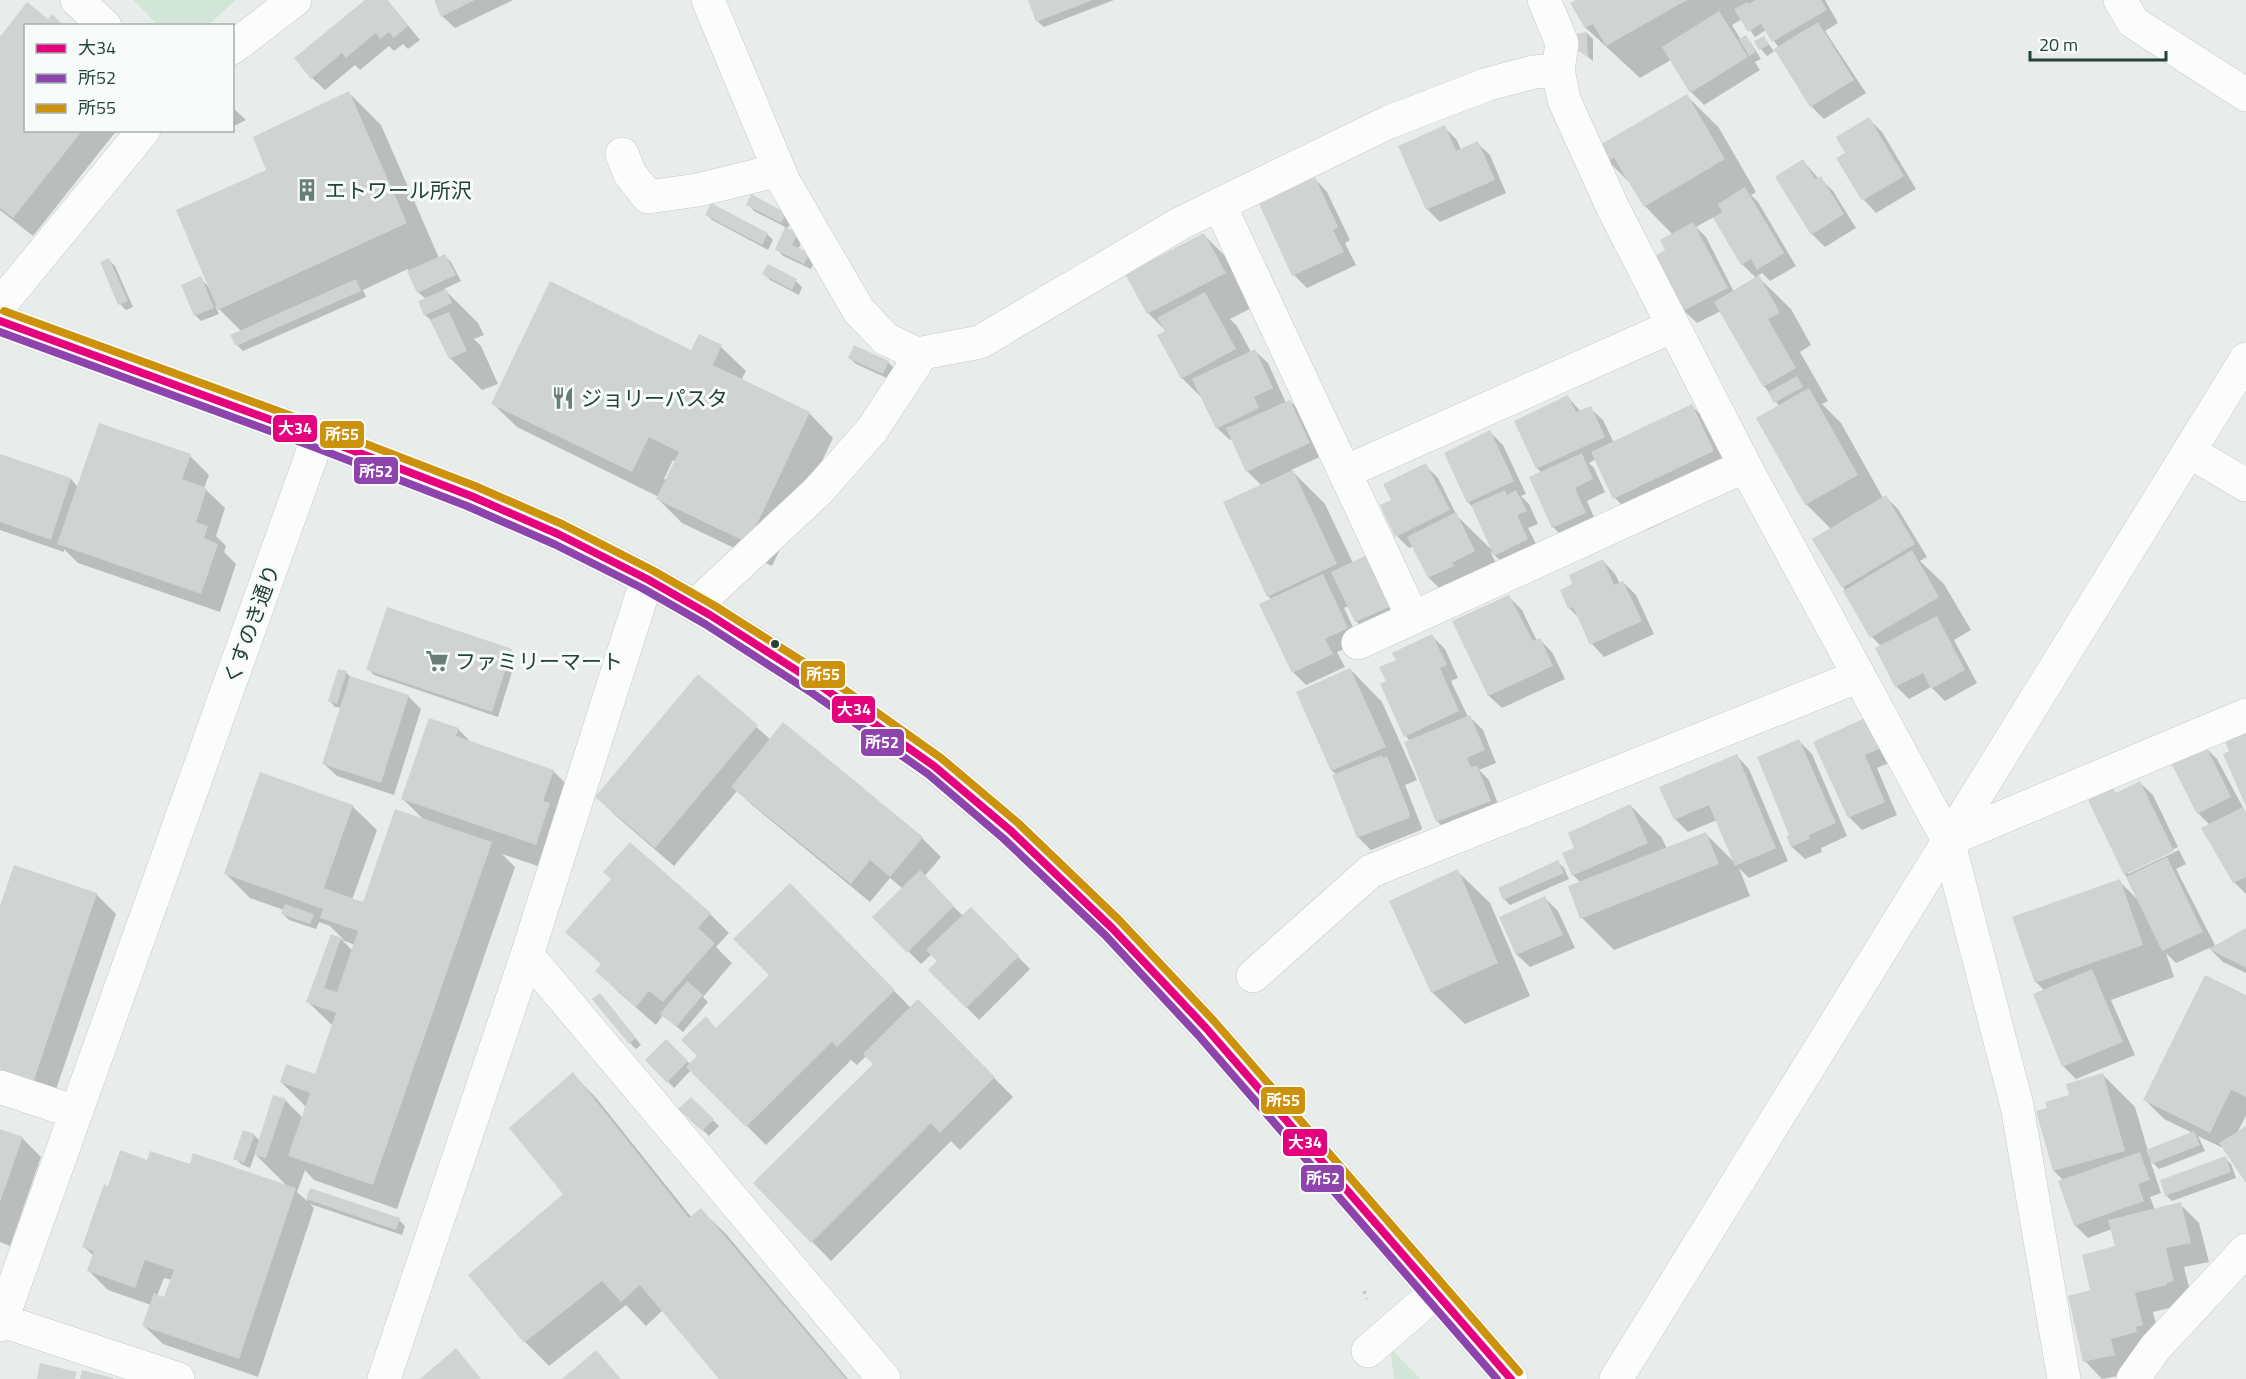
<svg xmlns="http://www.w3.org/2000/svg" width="2246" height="1379" font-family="'Titillium Web','Noto Sans JP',sans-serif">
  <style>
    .green { fill: #d1e6d8 }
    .shadow { fill: #0003; fill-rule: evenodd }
    .building { fill: #cfd4d2 }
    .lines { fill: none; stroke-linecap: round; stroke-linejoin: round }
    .minor-casing { stroke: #c5cac8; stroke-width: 34 }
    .path { stroke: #c3ccca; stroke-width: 4; stroke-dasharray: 3 4.5; stroke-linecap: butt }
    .minor { stroke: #fcfcfc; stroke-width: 33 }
    .bus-1-casing { stroke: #f7fbf9; stroke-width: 12 }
    .bus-2-casing { stroke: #f7fbf9; stroke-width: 12 }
    .bus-3-casing { stroke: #f7fbf9; stroke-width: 12 }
    .bus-1 { stroke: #e5007d; stroke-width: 8 }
    .bus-2 { stroke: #8e44ad; stroke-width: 8 }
    .bus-3 { stroke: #cd920c; stroke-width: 8 }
    .bus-dot { fill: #24423a; stroke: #f7fbf9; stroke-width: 2 }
    .labels { text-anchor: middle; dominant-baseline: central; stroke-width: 6; stroke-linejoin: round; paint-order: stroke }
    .poi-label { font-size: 21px; fill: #24423a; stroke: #f7fbf9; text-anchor: start }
    .street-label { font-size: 21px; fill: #24423a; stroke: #f7fbf9 }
    .line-badge { stroke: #f7fbf9; stroke-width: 2 }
    .badge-label { font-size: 16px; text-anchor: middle; font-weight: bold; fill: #fff }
  </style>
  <rect width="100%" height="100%" fill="#e8edeb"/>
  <path class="green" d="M133,0h103l-29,26 -49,-1z
    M1390,1348l31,31h-27z"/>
  <path class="shadow" d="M368,0h19l33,40 -12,9 -5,-5 -9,7 -5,-5 -29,24 -5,-5 -30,25 -13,-12z
    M435,0h78l-58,28 -13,-12z
    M1030,0h84l-70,27 -7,-6z
    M1579,0h246l13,23 -13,8 41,62 -42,26 -12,-12 -36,-57 -9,6 -6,-7 -5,-7 8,-4 10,13 5,-3 -13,-18 -11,7 -13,-18 -10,6 9,15 4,-3 6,6 10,16 -6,3 5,8 -56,35 -13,-13 -20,-32 -31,18 -54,-50 -14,-24z
    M28,4l20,17 13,5h-35v104h91l-84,106 -33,-26v-171z
    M1587,33l6,6v22l-16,-13z
    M349,93l32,32 58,133 6,-2 6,6 10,19 -17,8 34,34 6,12 -10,4 7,7 17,38 -16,6 -32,-32 -17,-36 -8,-7 1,-16 -8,-7 -10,-23 -45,21 3,7 -123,54 -6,-6 5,-13 -27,-27 4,9 -18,7 -6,-6 5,-37 10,10 58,-117z
    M1687,96l32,32 37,64 -5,3 7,7 38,64 -26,15 -8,-8 -5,3 34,33 20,36 -11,7 28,49 -6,3 19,19 42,75 2,-2 13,13 29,48 -7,4 24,23 27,46 -17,10 23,43 -32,18 -14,-14 -22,12 -12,-12 -20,-39 4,-2 -9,-9 -29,-50 -12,-58 -25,-25 -26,-97 -16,-21 -43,-75 -24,12 -13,-12 -27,-54 10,-6 6,-16 -28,-29 -13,-21 -24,-24zM1714,217l28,47 15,15 -23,13 -28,-55 -10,-10z
    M232,107l14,13 -14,7z
    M1869,119l13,13 34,57 -40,24 -12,-13 -26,-41 9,-6z
    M1444,127l13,13 4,10 16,-7 13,12 16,38 -66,29 -13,-13z
    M1803,161l16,18 1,-1 13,13 23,37 -31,19 -13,-13z
    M1315,179l12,13 23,48 -5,3 11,22 -49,23 -13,-13z
    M751,196l41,24 -5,9 16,11 -5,9 17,11 -4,9 -28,-13 -6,-7 10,-21 -33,-17 -6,-7z
    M706,214l61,20 6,6 -5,10 -56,-30z
    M1204,235l32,32 21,38 -27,14 7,7 14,26 4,-1 13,12 18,40 4,-2 13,13 19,42 -31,14 34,34 28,59 16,-7 32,64 -32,14 -13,-13 -7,-15 -5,2 16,34 -23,10 8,15 -39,18 -13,-13 -21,-72 -4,-4 -6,-110 -15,-15 -14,-32 -3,1 -13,-12 -14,-29 -21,-21 -15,-46 -19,-19z
    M109,260l6,6 18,41 -7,3 -6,-6z
    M764,274l32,7 6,6 -3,8 -29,-15z
    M699,336l22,11 25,24 -5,10 68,32 24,25 -61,128 -90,-43 -24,-24 1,-2 -142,-70 -25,-24 199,-51zM673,460l3,2 -9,18 -3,-1z
    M850,358l38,4 6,6 -5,11 -33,-15z
    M1568,397l13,15 9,-4 13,12 11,23 78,-37 32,32 21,45 -98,47 -32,-32 -19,-39 -7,4 5,5 11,24 -18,9 11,25 -32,14 -13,-13 -11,-54 -5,-5z
    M1490,432l13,13 23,49 -5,2 8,8 9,20 -10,4 12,24 -32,16 -18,-17 16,33 -44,26 -33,-32 -15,-32 -5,2 -12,-12 -4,-35 32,-36 13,13 19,38 36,35 -19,-42 -6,-7z
    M0,455l71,24 7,8 112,-31 19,19 -5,13 21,20 -9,28 10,10 -2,6 12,12 -16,48 -142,-49 -14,-14v3l-64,-22z
    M1603,561l12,13 5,10 3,-2 13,13 18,39 -50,23 -12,-13 -12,-25 -11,-11 5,-23z
    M1509,597l13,13 15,31 2,-2 13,13 13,27 -63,29 -13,-12 -35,-74z
    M1432,636l13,13 13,29 -7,3 17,36h2l13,13 13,33 -17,7 10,10 13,34 -52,20 -12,-12 -32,-79 4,-2 -4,-5 -24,-51 6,-3 10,-21z
    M511,650l6,6 -19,61 -124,-42 -6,-6z
    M1350,669l32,33 35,78 -12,5 17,43 -1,2 -50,20 -13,-13 -22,-63 -4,-3 -34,-78z
    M339,671l8,2 4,5 57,18 13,13 -27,86 -57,-19 -13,-12 18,-56 -7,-1 -6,-7z
    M698,676l73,64 12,-16 139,114 19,19 -17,20 39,39 8,-7 59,60 -51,51 -49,-50 9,-9 -7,-7 -11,10 -47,-47 29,-28 -13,-11 -20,24 -118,-97 -15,-14 -63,75 -58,-50 -19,-19z
    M458,729l14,14 81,28 33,32 -18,73 -66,-22 13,13 -118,342 -83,-29 -9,-10 -8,22 10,9 4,-11 88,30 6,6 -3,9 -92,-31 4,4 -56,169 -95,-33 -19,-18 7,-21 -43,-15 -19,-19 5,-15 -10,-9 25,-59 39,-26 43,4 97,21 -33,-33 -5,14 -9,-4 -6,-6 19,-23 6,6 25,-41 18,18 2,-12 -24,-24 35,-6 17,-50 -25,-24 24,-66 12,4 -14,-14 -11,-4 -3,7 -27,-9 -6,-6 1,-4 -34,-12 -24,-24 126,-68 25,24 -25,70 12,4 60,-84 -21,-21zM342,940l13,5 -2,6zM164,1278l8,2 -7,18 -8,-2z
    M1882,730l14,30 -19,8 20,47 -35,15 -13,-13 -34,-75z
    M1799,741l13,13 35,82 -26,12 1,4 -17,7 -13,-12 -4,-10 3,-1z
    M2204,746l13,13 29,54v81l-12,-12 -24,-57 -12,-12z
    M1737,756l12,13 39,92 -39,17 -10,-10 11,28 -136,54 -32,-32 -1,-35 -8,-8 -9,-22 12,-5 54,-43 32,33 5,11 38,-16 30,30 -18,-43 -29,12 -13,-13z
    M2140,783l13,12 25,52 -50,24v3l51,-24 7,14 -10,5 40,78 30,-17v43l-23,-11 -14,-14 -33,15 -10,-10 8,24 -63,23 24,55 -59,24 -12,-12 -29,-72 10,-4 -9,-9 83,-101 19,19 -13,-26 -12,-84 4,4z
    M1558,862l6,6 5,11 -59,26 -6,-6z
    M15,866l82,29 19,19 -66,193 -50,-18v-179z
    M1457,871l33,32 40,93 -65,28 -33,-32z
    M790,885l121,123 7,-7 95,96 -53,53 -9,-9 -120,120 -76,-78 120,-119 -8,-9 -10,10 -6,-5 -85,85 -75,-75 -17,18 -27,-28 19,-19 25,24 26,-36 54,-54z
    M1545,898l13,13 17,37 -45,19 -13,-12 -16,-38z
    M710,914l19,19 -13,14 16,16 -29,34 5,5 -25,30 -20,-17 -7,10 -40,-35 -14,-25 -35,-33z
    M2246,997v119l-9,17 9,-5v52l-21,-31 -27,-13 7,15 -46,18 -9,-9 11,33 -11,4 5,13 25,-6 19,19 10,39 -25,5 8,32 -7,5 -32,8 8,32 -28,29 -31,6 -17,-18 7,-70 25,-44 -5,-18 -24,9 -13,-13 -11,-44 -10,-10 -5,-62 54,-34 32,32 13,44 45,-18 -29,-14 -19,-19z
    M606,1001l35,44 -5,4 -6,-6z
    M573,1074l24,25 95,119 9,-8 25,24 122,145h-127l-58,-69 -17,16 -20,-21 -77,61 -24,-24 41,-148z
    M691,1099l28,27 -10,10 -28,-27z
    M0,1130l22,8 19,19 -31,89 -10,-4z
    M2225,1158l6,6 5,14 -64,23 -6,-6z"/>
  <path class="building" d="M365,0h22l21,26 -14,12 -5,-6 -9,7 -4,-6 -30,25 -4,-5 -31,26 -17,-21z
    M434,0h41l-34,17z
    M1028,0h65l-57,22z
    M1576,0h111l-81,46 -13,-22 -8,4 -15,-25z
    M1756,0h65l6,10 -55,32 -11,-18 -13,8 -14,-23 13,-7 1,2z
    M27,2l21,17 4,-5 12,12h-38v104h57l-70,88 -13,-10v-171z
    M1719,11l29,46 -58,36 -28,-46z
    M1818,22l36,58 -44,27 -36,-58z
    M1587,32l1,25 -13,-8 -2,-14z
    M1746,35l10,17 -7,4 -10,-17z
    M1764,36l5,9 -10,5 -5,-9z
    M349,91l58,132 -189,87 -42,-100 90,-40 -13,-33z
    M1687,94l38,65 -81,48 -30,-49 -7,4 -9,-16z
    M1869,117l35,59 -42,25 -26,-43 9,-5 -9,-16z
    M1445,125l11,26 22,-10 17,39 -69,30 -28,-64z
    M1803,159l12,20 6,-3 23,38 -33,21 -36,-58z
    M1315,177l23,50 -5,3 11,22 -52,24 -33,-72z
    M1745,187l39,66 -27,17 -6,-11 -10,6 -28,-47 9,-6 -4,-8z
    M751,194l35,19 -5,10 -35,-18z
    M711,203l57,30 -6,12 -57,-30z
    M1693,222l35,66 -45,23 -28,-55 10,-6 -5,-10z
    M785,227l13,6 -6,12 18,8 -6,11 -29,-14z
    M1204,233l22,40 -79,41 -22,-40z
    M445,254l11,21 -39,18 -10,-22z
    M109,258l19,43 -10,4 -18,-43z
    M768,264l29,15 -5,11 -30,-16z
    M1759,275l21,38 -12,6 28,49 -33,19 -49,-85z
    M201,276l13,32 -20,8 -13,-31z
    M356,279l5,12 -125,55 -6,-11z
    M550,281l141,69 8,-16 23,11 -9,20 97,47 -62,131 -92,-44 23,-47 -30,-15 -17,35 -141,-68z
    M446,289l6,14 -28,13 -6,-15z
    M1205,292l31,57 -55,30 -24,-44 8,-4 -8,-13z
    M449,312l18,39 -18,8 -19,-39z
    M854,345l35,16 -6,13 -35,-16z
    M1255,349l18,39 -19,9 5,11 -43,21 -24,-50z
    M1797,376l6,11 -29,16 -6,-11z
    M1809,388l49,87 -53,30 -49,-87z
    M1568,395l8,17 15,-6 14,31 -69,32 -22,-48z
    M1290,400l20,43 -64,29 -20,-44z
    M1692,404l22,47 -101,48 -22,-47z
    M99,423l92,31 -9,25 25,9 -11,34 12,4 -4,12 14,6 -17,50 -144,-50z
    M1490,430l24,51 -47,22 -23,-50z
    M1582,453l11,26 -18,9 11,25 -34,15 -23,-51z
    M0,454l71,24 -20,62 -51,-18z
    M1426,463l24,47 -55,27 -15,-32 11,-5 -8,-16z
    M1293,470l44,94 -70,33 -44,-95z
    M1505,490l2,5 9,-5 11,21 -10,4 11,24 -34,17 -23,-51z
    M1886,495l29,49 -73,44 -30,-49z
    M1456,512l19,39 -23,12 2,3 -26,12 -21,-41z
    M1912,550l27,47 -69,41 -27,-47z
    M1369,554l20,53 -34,15 -24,-50z
    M1603,559l11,26 9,-4 19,40 -52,24 -17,-38 -5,2 -8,-19 12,-6 -3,-9z
    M1323,574l25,54 -23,11 8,15 -41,19 -33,-69z
    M1509,595l24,46 7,-3 13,28 -65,30 -36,-75z
    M387,607l125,42 -20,63 -126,-42z
    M1937,616l28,54 -34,19 -8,-16 -28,14 -20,-39z
    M1432,634l15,31 -7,3 19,43 -55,26 -24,-53 6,-3 -7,-14 17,-7 -4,-7z
    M1350,668l36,79 -55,24 -35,-79z
    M338,669l9,2 -10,33 -9,-3z
    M698,674l60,51 -103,123 -60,-51z
    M350,676l59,19 -28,88 -59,-19z
    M1470,715l15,35 -18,8 4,9 6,-1 14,35 -55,21 -32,-80z
    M1869,716l15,31 -19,8 20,47 -37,16 -35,-76z
    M429,718l30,10 -3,8 98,34 -11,31 7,2 -14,42 -135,-46z
    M2246,721v85l-23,-52 6,-3 -8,-18z
    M783,722l140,115 -33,40 -20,-17 -19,24 -120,-97z
    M1799,739l37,84 -27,12 1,4 -19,8 -5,-11 3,-1 -32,-78z
    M2205,744l26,53 -34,17 -27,-53z
    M1737,754l39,94 -41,18 -26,-61 -35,15 -15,-33z
    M1382,755l1,3 4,-2 23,58 -1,4 -52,20 -25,-63z
    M260,772l93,33 -29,83 39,14 32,-93 97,33 -119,343 -85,-29 22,-63 -30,-11 6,-18 29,10 21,-61 -30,-11 25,-68 10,4 -17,50 13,4 21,-61 -38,-13 3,-9 -99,-35z
    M2140,781l34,70 -50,24 -36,-75 25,-12 3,5z
    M1630,804l18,39 -76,33 -10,-23 12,-5 -6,-15z
    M2243,807l3,8v62l-13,6 -32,-55z
    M1706,832l13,32 -139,55 -12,-33z
    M630,842l81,71 -13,15 17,15 -52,59 -14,-11 -13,16 -41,-36 6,-7 -36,-32 46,-53 -8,-7z
    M2167,857l36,75 -41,19 -36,-74z
    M1558,860l6,13 -61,27 -5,-12z
    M14,865l83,28 -66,196 -31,-11v-172z
    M1458,869l40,94 -67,30 -42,-92z
    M920,870l34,36 -47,47 -35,-36z
    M2120,879l23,66 -108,38 -23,-66z
    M790,883l105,107 -58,57 -5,-5 -86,85 -60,-60 11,-11 -16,-16 25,-24 10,12 53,-53 -36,-36z
    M1545,896l18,39 -47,20 -17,-38z
    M285,904l29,10 -4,10 -29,-10z
    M971,907l48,49 -53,52 -38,-38 9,-9 -11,-11z
    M2246,928v40l-37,-19z
    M2092,969l31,73 -61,25 -29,-73z
    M2205,975l41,20v102l-15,-7 -21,43 -67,-33z
    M687,981l16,14 -27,32 -16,-13z
    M600,993l36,45 -7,6 -37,-45z
    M918,999l77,78 -55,56 -9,-10 -120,120 -58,-60 120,-119 -10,-10z
    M666,1039l22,22 -21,22 -22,-23z
    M573,1072l116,146 12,-10 145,171h-127l-79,-94 -19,17 -19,-21 -78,62 -56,-68 95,-81 -54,-66z
    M2103,1073l22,78 -72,20 -17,-60 11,-3 -2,-6 24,-7 -3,-11z
    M273,1095l13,4 -20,59 -12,-3z
    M691,1097l23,22 -12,12 -24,-22z
    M2246,1126v57l-27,-40z
    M0,1129l23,8 -23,65z
    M243,1130l12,4 -11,29 -11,-4z
    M2194,1131l6,14 -48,19 -6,-14z
    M120,1150l27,10 3,-9 40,13 3,-11 103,35 -57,171 -97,-33 12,-33 10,4 10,-27 -29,-10 -10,28 -48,-17 7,-20 -12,-4 22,-63 4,2z
    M2140,1152l10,28 -12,4 6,17 -70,25 -16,-45z
    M2226,1156l5,16 -66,24 -5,-16z
    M310,1188l90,30 -4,12 -90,-31z
    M2181,1202l10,41 -25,5 8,33 -8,2 1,2 -32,8 8,32 -7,2 1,5 -26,7 4,16 -32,7 -15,-66 22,-6 -8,-35 33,-9 -7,-26z
    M456,1348l25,31h-61z
    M596,1350l25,29h-59z
    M40,1363l37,9 -2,7h-38z
    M82,1370l31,8v1h-33z"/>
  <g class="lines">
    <g class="minor-casing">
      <path id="minor" d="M77,0l28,26
        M708,0l76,182 75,129 27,28 31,15 63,-12 201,-119 208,-101 99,-38 46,-12 24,-2 6,30 49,108 132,258 203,374 69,266 47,273
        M1544,0l18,43 -4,27
        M2120,0l13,22 113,73
        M232,48l63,-48
        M622,154l8,20 18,23 50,-7 81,-20
        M1219,204l194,414
        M0,305l144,-175
        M0,321l318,116 153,59 87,38 89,45 63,36 108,69 116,82 77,65 101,97 94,100 305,351
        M2190,452l56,33
        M1345,472l328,-146
        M695,606l123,-115 54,-61 44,-67 1,-9
        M1358,643l387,-177
        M1948,840l298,-125
        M527,955l120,-376
        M1253,976l118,-105 488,-195
        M0,1087l75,25
        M0,1320l178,59
        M0,1325l318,-888
        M1368,1351l67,-58
        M384,1379l143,-424 357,424
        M1616,1379l630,-1020
        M2133,1379l22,-31 91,-98"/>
    </g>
    <path class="path" d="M1364,1291l3,8"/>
    <use href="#minor" class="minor"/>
    <g class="bus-1-casing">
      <path id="bus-1" d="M0,321l318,116 153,59 87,38 89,45 63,36 108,69 116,82 77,65 101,97 94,100 305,351"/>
    </g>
    <g class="bus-2-casing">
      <path id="bus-2" d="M0,332l314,115 153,59 87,38 88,44 63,36 107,69 116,81 76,65 101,96 93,100 299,344"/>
    </g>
    <g class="bus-3-casing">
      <path id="bus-3" d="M4,311l318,116 153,59 87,38 90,46 63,36 109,69 117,83 77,65 101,97 95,101 305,351"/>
    </g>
    <use href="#bus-1" class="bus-1"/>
    <use href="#bus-2" class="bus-2"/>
    <use href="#bus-3" class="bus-3"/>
  </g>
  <defs>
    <g id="building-bare" transform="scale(1.8)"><path d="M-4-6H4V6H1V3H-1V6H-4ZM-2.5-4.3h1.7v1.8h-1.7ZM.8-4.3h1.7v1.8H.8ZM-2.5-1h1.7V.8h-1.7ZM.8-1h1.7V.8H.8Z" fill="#697e78" stroke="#f7fbf9" stroke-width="2.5" paint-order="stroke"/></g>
    <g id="restaurant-bare" transform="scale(1.8)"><path d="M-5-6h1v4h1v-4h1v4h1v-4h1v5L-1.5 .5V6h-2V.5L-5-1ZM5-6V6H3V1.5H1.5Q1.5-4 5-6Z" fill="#697e78" stroke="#f7fbf9" stroke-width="2.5" paint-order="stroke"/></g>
    <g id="supermarket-bare" transform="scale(1.8)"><path d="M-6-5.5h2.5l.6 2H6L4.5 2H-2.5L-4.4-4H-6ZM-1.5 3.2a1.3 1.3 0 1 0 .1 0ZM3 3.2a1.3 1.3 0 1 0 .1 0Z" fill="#697e78" stroke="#f7fbf9" stroke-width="2.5" paint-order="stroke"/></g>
  </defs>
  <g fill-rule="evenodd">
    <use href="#building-bare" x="307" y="190"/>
    <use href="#restaurant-bare" x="563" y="398"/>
    <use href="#supermarket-bare" x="437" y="661"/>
  </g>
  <circle class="bus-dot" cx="775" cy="644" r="5"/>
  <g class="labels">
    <g class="poi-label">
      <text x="325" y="190">エトワール所沢</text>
      <text x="581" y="398">ジョリーパスタ</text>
      <text x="455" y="661">ファミリーマート</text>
    </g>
    <g class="street-label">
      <text transform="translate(251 624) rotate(-70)">くすのき通り</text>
    </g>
  </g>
  <g class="line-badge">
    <rect x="272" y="414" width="46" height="29" rx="6" fill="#e5007d"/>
    <rect x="319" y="420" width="46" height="29" rx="6" fill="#cd920c"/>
    <rect x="353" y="456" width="46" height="29" rx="6" fill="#8e44ad"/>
    <rect x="800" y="660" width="46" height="29" rx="6" fill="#cd920c"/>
    <rect x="831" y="695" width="45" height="29" rx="6" fill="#e5007d"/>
    <rect x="860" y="728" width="45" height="29" rx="6" fill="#8e44ad"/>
    <rect x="1260" y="1086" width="46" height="29" rx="6" fill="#cd920c"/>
    <rect x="1282" y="1128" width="46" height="29" rx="6" fill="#e5007d"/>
    <rect x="1300" y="1164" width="45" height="29" rx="6" fill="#8e44ad"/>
  </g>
  <g class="badge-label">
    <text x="295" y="434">大34</text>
    <text x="342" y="440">所55</text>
    <text x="376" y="477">所52</text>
    <text x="823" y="680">所55</text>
    <text x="854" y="715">大34</text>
    <text x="882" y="748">所52</text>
    <text x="1283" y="1106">所55</text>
    <text x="1305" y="1148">大34</text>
    <text x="1323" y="1184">所52</text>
  </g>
  <rect x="24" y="24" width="210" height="108" fill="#f7fbf9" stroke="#a3b1ad" stroke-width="1.5"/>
  <rect x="36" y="44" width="30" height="9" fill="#e5007d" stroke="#a3b1ad" stroke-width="1.5"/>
  <text x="78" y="54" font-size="18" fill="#24423a">大34</text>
  <rect x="36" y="74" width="30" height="9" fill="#8e44ad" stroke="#a3b1ad" stroke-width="1.5"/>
  <text x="78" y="84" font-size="18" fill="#24423a">所52</text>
  <rect x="36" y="104" width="30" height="9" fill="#cd920c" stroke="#a3b1ad" stroke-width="1.5"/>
  <text x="78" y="114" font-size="18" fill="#24423a">所55</text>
  <path d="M2030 51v9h136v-9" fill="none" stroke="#24423a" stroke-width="3"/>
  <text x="2039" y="51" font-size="18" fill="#24423a" stroke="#f7fbf9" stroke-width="4.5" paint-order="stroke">20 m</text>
</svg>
